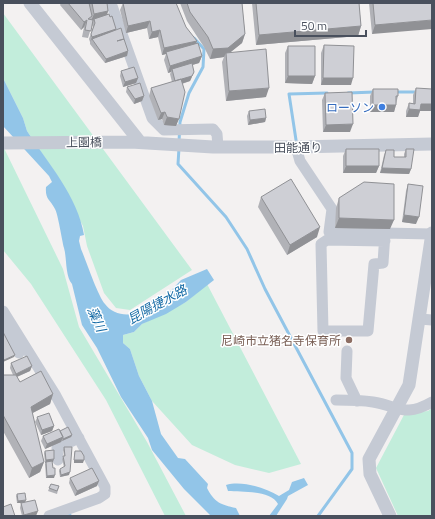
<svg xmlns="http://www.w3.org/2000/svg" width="435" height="519" font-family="'Titillium Web','Noto Sans JP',sans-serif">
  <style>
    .green { fill: #c2eddb }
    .water { fill: #92c5e8 }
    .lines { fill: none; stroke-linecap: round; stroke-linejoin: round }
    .stream { stroke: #92c5e8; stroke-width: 3 }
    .minor { stroke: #c5cad4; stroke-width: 11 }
    .tertiary { stroke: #c5cad4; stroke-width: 13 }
    .wall { fill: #b1b2b7 }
    .shaded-wall { fill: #909195 }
    .building { fill: #cecfd5; stroke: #909195 }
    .shop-dot { fill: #3f7fe0; stroke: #fff; stroke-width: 1.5 }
    .education-dot { fill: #8d6e63; stroke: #fff; stroke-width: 1.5 }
    .labels { text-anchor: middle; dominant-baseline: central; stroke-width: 3; stroke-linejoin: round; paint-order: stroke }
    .shop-label { font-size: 12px; fill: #366cbe; stroke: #fff; text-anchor: end }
    .street-label { font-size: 12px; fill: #49505d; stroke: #fff }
    .education-label { font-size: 12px; fill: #785e54; stroke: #fff; text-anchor: end }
    .water-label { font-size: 13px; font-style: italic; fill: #146aa5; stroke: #fff }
  </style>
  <rect width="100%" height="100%" fill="#f3f1f1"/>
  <path class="green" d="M3,13l189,257 -62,40 -14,-2 -12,-15 -17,-47 -4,-20 -29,-55 -27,-40 -4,-13 -20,-40z
    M3,146l60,123 16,58 68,115 39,74h-21l-59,-116 -75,-116 -28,-34z
    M207,284l94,180 -32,9 -34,-8 -43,-20 -40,-44 -13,-25 -9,-27 -7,-6v-8l11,-3 8,-8 44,-22z
    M432,408v108h-34l-22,-48 29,-55 23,-2z"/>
  <path class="water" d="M3,78l20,40 4,13c21,32 51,66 57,104l-4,1 -1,5 2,8c6,14 16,45 24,55 7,10 24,14 34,7 9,-7 11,-14 23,-11l19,-20 26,-11 7,11 -28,22 -20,12 -24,10 -8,8 -11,3v8l7,6 9,27 13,25 9,33 17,24 7,1 23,25 -1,4c7,14 14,17 29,20l4,8h-29l-27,-27 -32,-39 -4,-12 -27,-41 -24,-49 -15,-23 -10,-41c-7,-8 -5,-26 -8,-36 -2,-8 -6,-34 -9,-39 -5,-10 -10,-9 -9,-22l6,-5 -3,-6 -46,-50z
    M304,478l4,7 -20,11 -1,3 -11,17h-7l9,-12c-7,-14 -37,-12 -50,-13l-2,-6c16,-5 39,3 53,11l10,-6 3,-8z"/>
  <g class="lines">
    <path class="stream" d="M394,92h23
      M348,93l27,-1
      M296,140l-7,-46 38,-1
      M179,142l1,-20 9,-29 14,-26 1,-18 -10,-11
      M179,148l-1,16 48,53 21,32 18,40 87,164v16l-34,47
      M66,516l4,-1"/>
    <path class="minor" d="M111,3l41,115 12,12 49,-1 4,5 1,13
      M296,147l4,14 32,48 -3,23
      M335,232l97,2
      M385,241l-58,-1 -6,4 2,87h45l6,-67 9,-1 2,-30
      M3,311l53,85 49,91v7l-6,4 -50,18
      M420,319l12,1
      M3,327l16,26
      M347,351l-1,27 11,23
      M336,400c12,0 25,0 37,2 26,4 31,16 59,0
      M58,460l-1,-12 22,-10"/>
    <path class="tertiary" d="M30,3l110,139
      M3,143l128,-1 82,5h83l136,-3
      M390,516l-20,-42 -1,-15 40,-74 23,-152"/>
  </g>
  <path class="wall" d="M61,3h46l1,8 -1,4 9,15 8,9v1l4,11 -1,5 -22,7 -15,-19v-2l-1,-3 4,-12 -1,-2 -4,13 -6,-1 2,-10 -3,3 -21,-25z
    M123,3l63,24 10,16 6,13 -3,7 -7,2v12l-2,4 -8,3 -6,42 -12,-1 -2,-6 -4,1 -9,-24 2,-8 21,-6 -2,-8 1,-2 -3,1 -4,-13 2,-6 -4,1 -4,-18 -9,2 -2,-11 -21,5 -6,-23z
    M180,3h62l3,31 -3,9 -12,9 36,45 -40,4 -4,-39 2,-5 -14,2 -6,-12 -17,-26z
    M252,3h107l2,23 -3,10 -102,9z
    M369,3h63l-60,31z
    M324,45l27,40h-30v-32z
    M288,46l27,30 -3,8 -27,-1v-30z
    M121,71l17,7 -2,5 -13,4 -3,-11z
    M127,87l17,9 -2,5 -8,3 -8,-12z
    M416,88l4,23 -2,6h-12v-6l3,-8 4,1v-9z
    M373,89l25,7 -4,16h-24v-16z
    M325,93l25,39h-27l-1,-32z
    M249,111l17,7 -1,4 -17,3 -1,-9z
    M346,149l33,17 -3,7h-33v-17z
    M406,149l5,20 -2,5 -29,-1 4,-18 2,-5 8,7h10v-3z
    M408,184l8,40 -14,-2 4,-31z
    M261,197l56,40 -30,18 -29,-48z
    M339,198l51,31 -55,-1 1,-20z
    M11,363l21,3 -2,5 -13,6 3,5 33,12 -3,10 -18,9 12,49 -4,10 -11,6 -26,-47v-56h10l-3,-7z
    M37,418l17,8 -2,5 -11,4 -6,-13z
    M60,431l12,4 -1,2 -9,4 -1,1 -16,7 -4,-8 2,-5z
    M64,447l5,28 -9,2 -1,-6 1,-2 4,-2 -2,-8 2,-3 -1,-6z
    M45,451l8,11h-1l2,16h-8l-1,-14 1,-2 -1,1 -1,-10z
    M75,451l8,12h-9v-9z
    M70,478l27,8 -22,10 -6,-13z
    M51,484l8,2 -2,8 -9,-3z
    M17,494l8,9 11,13h-14l-2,-8 1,-5h3h-7l-1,-7z"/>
  <path class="shaded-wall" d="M108,11l-2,7 -12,1 -1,2h-2l3,-7z
    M87,20l-3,7 -3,3 3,-8z
    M432,20v9l-60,5 3,-9z
    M150,21l-3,7 -21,5 2,-7z
    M361,26l-3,10 -102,9 3,-10z
    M116,29l-1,5 -23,5 -2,3 2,-5z
    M160,30l-2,7 -9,2 3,-7z
    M245,34l-3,9 -16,13v-3l-2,4 -14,2 3,-10z
    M197,41l-3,7 -28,4v2l-4,1 2,-7z
    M128,51l-1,5 -22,7 1,-4z
    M202,56l-3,7 -27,8v-2l-1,3 -3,1 2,-7z
    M194,72l-4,9 -16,5 1,-5z
    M288,76h27l-3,8 -27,-1z
    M138,78l-2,5 -13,4 2,-5z
    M323,78h30l-2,7h-30z
    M269,88l-3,9 -40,4 3,-10z
    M144,96l-2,5 -8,3 1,-5z
    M421,104h11v7h-12l-2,6h-12l3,-8z
    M373,105h23l-2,7h-24z
    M165,112l-3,7 -4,1 3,-7z
    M167,117l12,2 -3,7 -12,-1z
    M266,118l-1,4 -17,3 2,-5z
    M353,124l-3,8h-27l3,-7z
    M346,166h33l-3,7h-33z
    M382,168l29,1 -2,5 -29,-1z
    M404,215l15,2 -3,7 -14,-2z
    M339,218l55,2 -4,9 -55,-1z
    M320,227l-3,10 -30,18 3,-10z
    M15,355l-1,2 -11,5 1,-2z
    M32,366l-2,5 -16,7 2,-4z
    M53,394l-3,10 -23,12 4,-9z
    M54,426l-2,5 -11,4 1,-5z
    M72,435l-1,2 -9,4 1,-2z
    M63,437l-2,5 -16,7 2,-5z
    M54,459l-1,3 -8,1 1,-3z
    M74,460h10l-1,3h-9z
    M44,462l-4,10 -11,6 3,-10z
    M70,472l-1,3 -9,2 1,-2z
    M55,475l-1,3h-8l1,-2z
    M99,481l-2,5 -22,10 2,-5z
    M26,500l-1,3h-8l1,-2z
    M38,511l-2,5h-12v-1z"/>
  <path class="building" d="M68,3h21l3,13 -4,3 5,1 -2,11 -6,-1 2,-10 -3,2z
    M92,3h15l1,8 -14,3z
    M123,3h53l10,24 11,14 -33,7 -4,-18 -8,2 -2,-11 -22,5z
    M187,3h55l3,31 -17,14 -15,1 -5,-12 -18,-25z
    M256,3h103l2,23 -102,9z
    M373,3h59v17l-57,5z
    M109,14l1,3 2,-1 4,13 -24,8 -1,-3 4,-11 -1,-4z
    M121,28l3,11 -7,2 7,-2 4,12 -22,8 -14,-20z
    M198,43l4,13 -32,10 -4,-14z
    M324,45l30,1 -1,32h-30z
    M288,46h27v30h-27z
    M266,49l3,39 -40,3 -3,-38z
    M192,63l2,9 -2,4 -17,5 -3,-12z
    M134,67l4,11 -13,4 -4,-11z
    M181,79l4,13 -6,27 -12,-2 -2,-5 -4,1 -10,-25z
    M140,83l4,13 -9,3 -8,-12z
    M416,88l16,1v15h-11l-1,6 -11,-1v-6l6,1z
    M373,89h25v7h-2v9h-23z
    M352,92l1,32 -27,1 -1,-32z
    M265,109l1,9 -16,2 -1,-9z
    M346,149h33v17h-33z
    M406,149h8l-3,20 -29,-1 4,-18h8v7h12z
    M291,179l29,48 -30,18 -29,-48z
    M364,182l30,2v36l-55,-2v-20z
    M408,184l15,2 -4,31 -15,-2z
    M3,332l12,23 -11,5 -1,-3z
    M27,356l5,10 -16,8 -5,-11z
    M41,371l12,23 -22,13 13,55 -12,6 -29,-53v-40h13l4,7z
    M49,413l5,13 -12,4 -5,-13z
    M68,427l4,8 -9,4v-2l-3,-6z
    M59,429l4,8 -16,7 -4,-8z
    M64,447h8l-2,25 -9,3 -1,-6 5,-3 -2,-10h2z
    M54,450v9l-8,1 -1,-9z
    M75,451h6l3,5v4h-10z
    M52,461l1,7h2v7l-8,1 -1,-14z
    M92,468l7,13 -22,10 -7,-13z
    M51,484l8,2 -2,5 -8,-3z
    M25,493l1,7 -8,1 -1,-7z
    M35,500l3,11 -14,4 -3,-12z
    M11,504l4,12h-12v-9z"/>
  <circle class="shop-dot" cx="382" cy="107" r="4"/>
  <circle class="education-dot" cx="349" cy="340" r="4"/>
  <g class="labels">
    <g class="shop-label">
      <text x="374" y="107">ローソン</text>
    </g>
    <g class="street-label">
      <text transform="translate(84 142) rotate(-1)">上園橋</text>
      <text x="298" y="147">田能通り</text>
    </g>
    <g class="education-label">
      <text x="341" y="340">尼崎市立猪名寺保育所</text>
    </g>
    <g class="water-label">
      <text transform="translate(157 304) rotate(-29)">昆陽捷水路</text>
      <text transform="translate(97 319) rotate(66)">藻川</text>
    </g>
  </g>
  <rect width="435" height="519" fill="none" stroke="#49505d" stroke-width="8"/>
  <path d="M295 30v6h71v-6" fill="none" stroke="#49505d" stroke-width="2"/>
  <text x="301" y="30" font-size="12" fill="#49505d" stroke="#ffffff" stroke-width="3" paint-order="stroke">50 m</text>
</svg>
